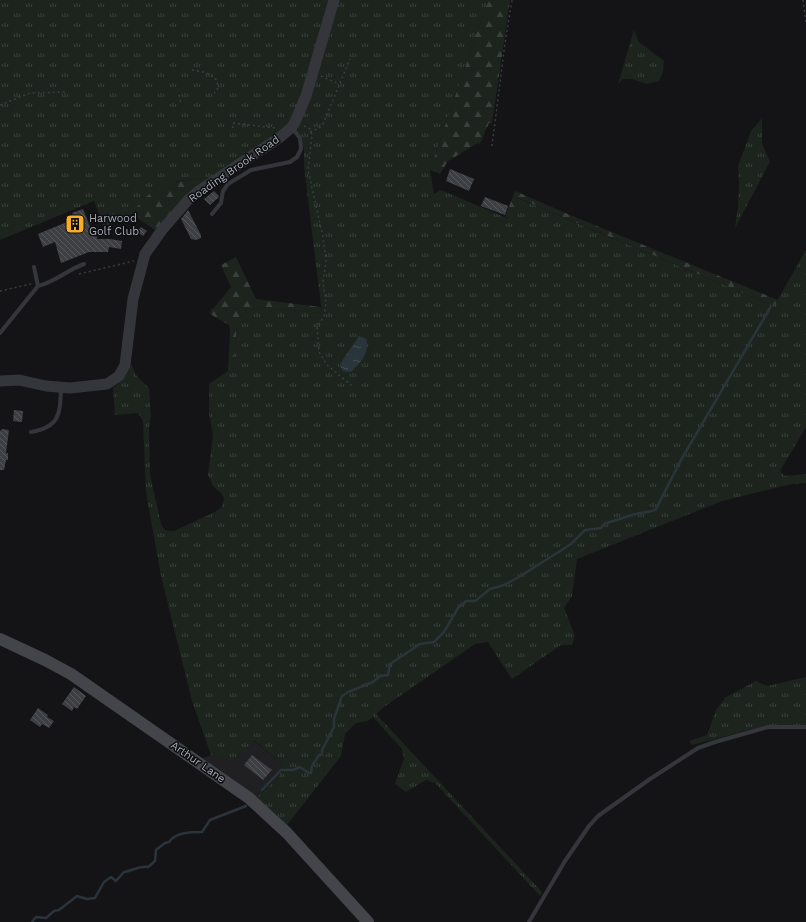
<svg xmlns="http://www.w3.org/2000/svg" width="806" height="922" font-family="'Work Sans',sans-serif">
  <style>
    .built { fill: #202023 }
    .grass { fill: url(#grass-tufts) }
    .forest { fill: url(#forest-firs) }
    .water { fill: url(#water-ripples) }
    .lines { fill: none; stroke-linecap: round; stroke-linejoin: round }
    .stream { stroke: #2a343b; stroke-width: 2.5 }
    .building { fill: url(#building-back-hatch) }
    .path { stroke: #3b3d42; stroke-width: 1.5; stroke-dasharray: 2 3; stroke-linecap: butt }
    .service { stroke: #35363b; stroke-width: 4 }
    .tertiary { stroke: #35363b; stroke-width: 11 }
    .secondary { stroke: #43454b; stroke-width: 12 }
    .labels { text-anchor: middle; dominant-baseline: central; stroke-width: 3; stroke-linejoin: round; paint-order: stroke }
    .street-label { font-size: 11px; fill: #a5abb7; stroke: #0f0f11 }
    .poi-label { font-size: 11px; fill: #a5abb7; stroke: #0f0f11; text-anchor: start }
  </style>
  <defs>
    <pattern id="grass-tufts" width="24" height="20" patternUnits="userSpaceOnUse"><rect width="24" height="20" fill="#1c241d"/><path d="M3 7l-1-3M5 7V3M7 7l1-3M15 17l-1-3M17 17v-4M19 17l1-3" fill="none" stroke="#3a413c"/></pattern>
    <pattern id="forest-firs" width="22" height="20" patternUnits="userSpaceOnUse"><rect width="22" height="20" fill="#1c241d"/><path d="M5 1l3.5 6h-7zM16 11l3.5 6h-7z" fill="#3a413c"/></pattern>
    <pattern id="water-ripples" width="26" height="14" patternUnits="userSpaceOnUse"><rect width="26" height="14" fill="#2a343b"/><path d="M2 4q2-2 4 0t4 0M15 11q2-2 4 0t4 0" fill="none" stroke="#464f55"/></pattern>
    <pattern id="building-back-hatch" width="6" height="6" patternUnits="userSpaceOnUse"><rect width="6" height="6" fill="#3e3f43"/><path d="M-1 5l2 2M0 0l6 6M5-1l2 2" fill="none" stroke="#57585c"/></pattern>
  </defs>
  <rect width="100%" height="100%" fill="#141416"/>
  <path class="built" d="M253,740l29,24 -3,13 -23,21 -21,-17 -35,-22 11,-4 22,6z"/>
  <path class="grass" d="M0,0h490l-4,6 -56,164 4,24 7,-4 68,29 8,-21 257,108 32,-56v177l-26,44 5,5 21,-2v9l-14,1 -70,17 -145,58 -5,37 -8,12 11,28 -3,9h-11l-49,34 -24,-37 -13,2 -91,63 -8,7 166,178 -2,4 -105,-113 -9,-3 -20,12 -11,-8 9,-25 -2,-10 -29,-32 -5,4 -12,2 -11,11 -4,22 -54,69 -12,-12 -19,-15 23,-21 3,-13 -28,-24 -21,21 -22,-6 -19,-54 -31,-125 -15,-84 -3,-71 -5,-8 -23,2 -2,-27c9,-7 15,-13 18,-24l5,11 13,13 2,28 -2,12 1,47 11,49c3,7 6,7 13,7l41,-19 7,-5 2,-9 -3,-5 -8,-7 -5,-11 5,-40 -4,-21v-30l25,-17 3,-48 20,-12 65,6 -18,-146v-19l-9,-14 -14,-3 -70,46 -33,4 -33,17 -13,16 -28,13 -10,-26 -94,39z
    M634,30l5,12 25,19 -1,11 -4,9 -12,3 -15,-5h-9l-5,5z
    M762,118v25l8,19 -35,66 3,-21 1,-23 -1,-18 13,-35z
    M806,677v48h-37l-77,20 -3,-4 18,-6 9,-25 10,-13 30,-16 11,5z"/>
  <path class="forest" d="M490,0h20l-18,123h-3l-9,21 -2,-1 -30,18 -8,13 -10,-4 56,-164z
    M211,177l-25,19 -10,9 -20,26 -24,-17c4,-5 8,-12 14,-17 18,-16 42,-17 65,-20z
    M515,191l60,26 203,83 -4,6 -256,-108 -8,21 -5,-2z
    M236,257l20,42 65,8 1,6 -65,-6 -20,12 -3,48 -6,5 2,-40 -1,-7 -19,-11 1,-5h2l18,-22 -10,-22z"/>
  <path class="water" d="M359,336l7,3c4,14 -5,23 -15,33l-8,-1 -3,-5 2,-5z"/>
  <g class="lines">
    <path class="stream" d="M262,790l19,-20h12l7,-3 9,6h2l1,-7 7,-11h3v-5l12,-23v-8l8,-23 6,-4 25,-10 7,-6 8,-1 2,-11 30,-20 14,-2 10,-10 14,-24 8,-7h9l15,-12 14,-4 15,-8 52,-33 14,-14 16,-2 4,-5c12,-2 23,-8 35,-10 6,-2 11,0 16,-4l25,-49 89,-152
      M32,922l4,-5 10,1 8,-7 5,-1 18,-14 10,3 8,-1 9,-16 7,-5 5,4 8,-9c9,-1 15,-7 24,-5l7,-6 1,-11 9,-7 4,-1c7,-10 22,-10 33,-10l8,-12 36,-14"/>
  </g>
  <path class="building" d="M450,169l24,10 -5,12 -23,-10z
    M214,191l5,5 -1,2 -8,7 -6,-6z
    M485,197l23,9 -3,9 -24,-9z
    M83,209l10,25h4v5h13l12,2 -1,8 -12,-2 -1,5h-19l-28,11 -6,-21 -12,5 -5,-13 36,-15 -2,-6z
    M188,210l13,25v3l-5,2 -5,-1 -10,-20z
    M141,227l6,4 -4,5 -6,-4z
    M14,410l9,1 -1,11 -9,-1z
    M2,429l7,1 -3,23h2v7h-2l-2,10h-4v-39z
    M74,687l12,9 -9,13 -3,-2 -2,4 -10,-7z
    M38,708l10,7 -1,2 7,4 -5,7 -7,-4 -2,3 -10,-7z
    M252,755l20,15 -9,10 -19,-15z"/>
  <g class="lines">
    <path class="path" d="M803,0l3,22
      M192,70c12,2 29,4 25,21l-3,2
      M321,76l18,8
      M179,95l2,9
      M0,105l30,-12 35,-1
      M304,126l6,3 2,6 -4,35 15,67 3,25 -3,20 3,21 -2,13 -7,11 2,25 8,13 25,21
      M233,128v-5l42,5
      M310,132l9,-4 4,-4 27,-65
      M492,146l13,-103 7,-43
      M79,274l55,-13
      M0,291l31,-7"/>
    <path class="service" d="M212,214l9,-11 2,-12 5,-7 23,-14 39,-8 7,-5 4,-8 -1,-11 -8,-10
      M38,286c17,-4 29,-16 46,-22
      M0,333l38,-47 -4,-19
      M31,432c29,-5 29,-18 30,-44
      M529,922l36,-61 24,-35 9,-10 52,-37 48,-31 17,-6 53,-15h38"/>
    <path class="tertiary" d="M0,381l19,-1 27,6 24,2 37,-4 12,-8 6,-11 8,-66 12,-45 17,-24 26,-30 12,-10 79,-52 13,-11 3,-5 11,-26 28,-96"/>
    <path class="secondary" d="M0,639l45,21 26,14 178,124 38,35 81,89"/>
  </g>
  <defs>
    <g id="building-square" transform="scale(1)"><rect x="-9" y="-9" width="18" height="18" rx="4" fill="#fcad26" stroke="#0f0f11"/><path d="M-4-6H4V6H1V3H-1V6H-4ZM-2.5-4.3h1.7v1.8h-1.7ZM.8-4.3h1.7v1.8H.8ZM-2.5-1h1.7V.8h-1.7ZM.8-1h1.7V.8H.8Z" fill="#111"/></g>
  </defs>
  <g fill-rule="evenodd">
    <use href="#building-square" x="75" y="224"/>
  </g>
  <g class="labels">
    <g class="street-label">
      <text transform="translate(234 169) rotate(-35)">Roading Brook Road</text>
      <text transform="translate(198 762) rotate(35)">Arthur Lane</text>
    </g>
    <g class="poi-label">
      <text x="89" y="218">Harwood<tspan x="89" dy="13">Golf Club</tspan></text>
    </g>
  </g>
</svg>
